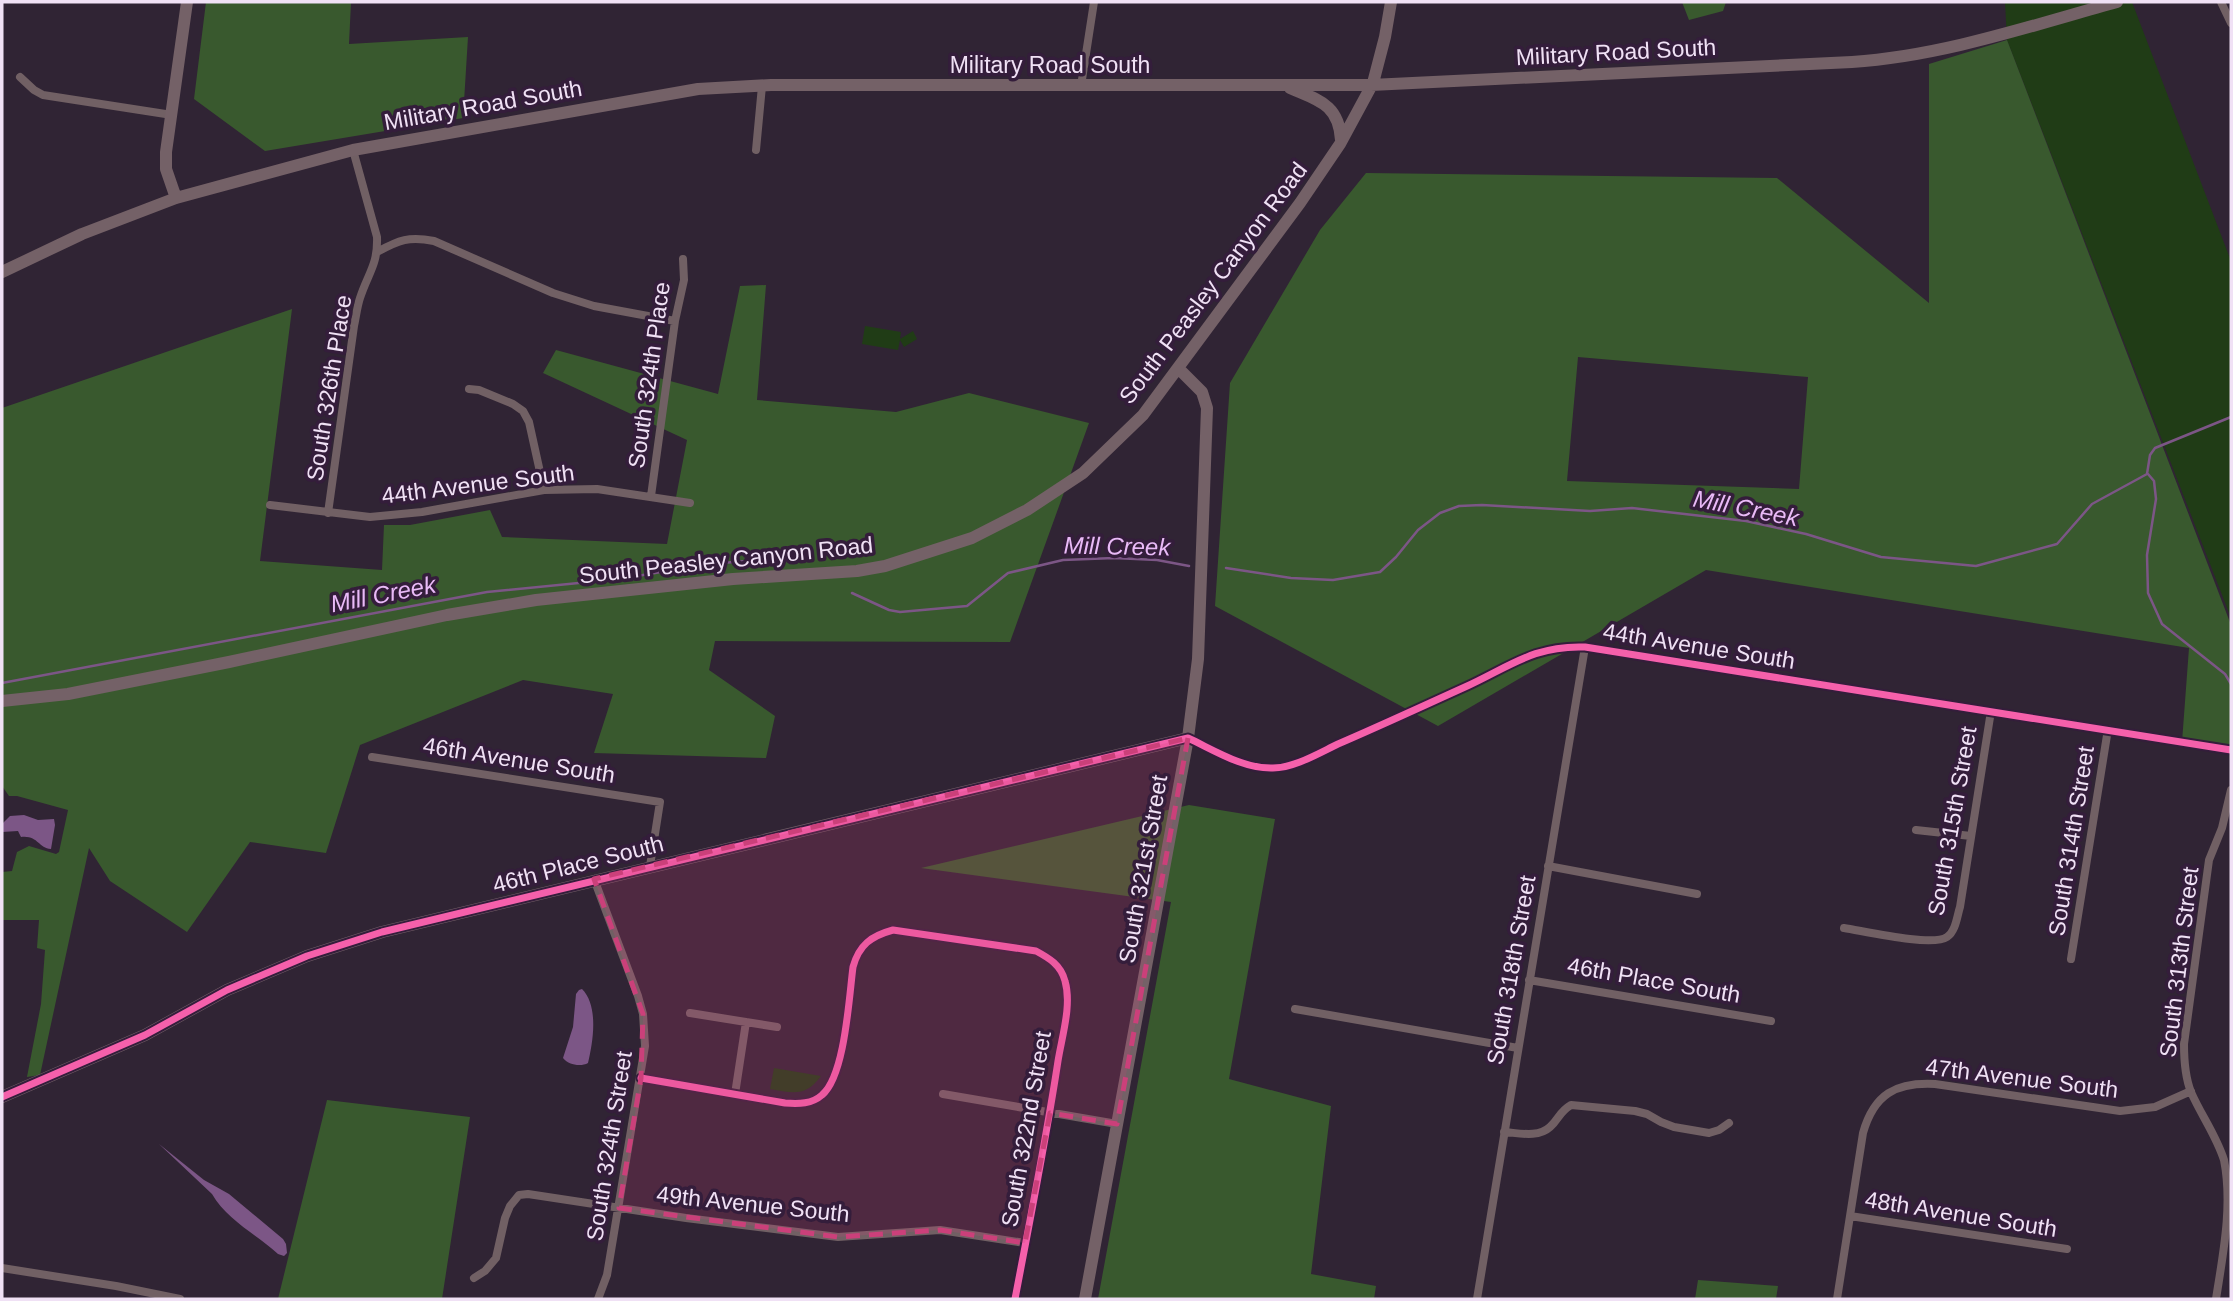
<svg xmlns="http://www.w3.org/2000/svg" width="2233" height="1301" font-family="Arial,sans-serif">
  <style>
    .green { fill: #203c16 }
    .forest { fill: #39592e; fill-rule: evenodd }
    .water { fill: #7c5686 }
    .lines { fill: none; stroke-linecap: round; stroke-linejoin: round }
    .stream { stroke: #7c5686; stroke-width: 2.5 }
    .street { stroke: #716064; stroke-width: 8 }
    .secondary { stroke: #746167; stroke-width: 12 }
    .cycleway-casing { stroke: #341d3b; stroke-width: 11 }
    .cycleway { stroke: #f560ab; stroke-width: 7 }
    .marked { fill: #cb407a; fill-opacity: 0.2; stroke: #cb407a; stroke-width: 5; stroke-dasharray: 14 9; stroke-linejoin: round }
    .labels { text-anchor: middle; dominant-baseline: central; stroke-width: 7; stroke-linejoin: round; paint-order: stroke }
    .street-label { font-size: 23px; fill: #f0e1f5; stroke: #341d3b }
    .water-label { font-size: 24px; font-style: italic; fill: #e9baf7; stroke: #341d3b }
  </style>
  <rect width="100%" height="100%" fill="#302434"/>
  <path class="green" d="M2005,2h127l99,259v357l-224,-578z
    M865,326l36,6 -1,7 13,-8 4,8 -13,8 -4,-7 -2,10 -36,-6z
    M774,1068l47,8c-15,21 -28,17 -51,13z"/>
  <path class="forest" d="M206,2h145l-2,42 119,-7 -5,81 -198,33 -71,-52z
    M1682,2h44l-3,9 -34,9z
    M2007,40l224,585v125l-49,-8 7,-94 -483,-78 -268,156 -223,-120 15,-223 90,-153 46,-57 411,5 152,125v-239zM1578,357l230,20 -9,112 -232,-8z
    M766,285l-9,115 139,12 73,-19 120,30 -79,219 -295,-1 -6,29 66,46 -9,42 -172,-5 19,-59 -90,-14 -163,65 -34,108 -76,-11 -63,90 -77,-51 -21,-33 -49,227 -13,2 14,-73 4,-54 -8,-2 2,-28h-37v-48l10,-1 5,-19 12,-6 27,8 3,-2 9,-42 -51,-14h-8l-7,-10v-378l290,-99 -32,252 122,9 2,-45h26l80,-15 12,27 165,7 20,-104 -144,-67 13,-23 162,44 22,-108z
    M1189,805l86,14 -46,260 102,27 -20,168 65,12 -2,13h-276l73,-397 -250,-34z
    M327,1100l143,17 -28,182h-164z
    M1698,1280l80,6 -2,13h-81z"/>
  <path class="water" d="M24,815l14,5 16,-1 1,6 -4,24c-13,-1 -13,-14 -30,-12l-3,-6 -16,1v-8l8,-8z
    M582,989c17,17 11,53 6,74 -7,4 -20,2 -25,-5l10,-31 3,-33 3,-4z
    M159,1144l45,36 25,14 54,45 3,5 1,9 -3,3 -6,-2c-22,-20 -51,-34 -66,-60z"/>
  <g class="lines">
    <path class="stream" d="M2148,474l6,7 2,18 -9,56 1,38 14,31 63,50 6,10
      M1226,568l65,10 42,2 47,-8 16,-15 22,-27 22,-17 19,-7 23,-1 108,6 42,-3 114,13 60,13 75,23 95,9 81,-22 35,-40 55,-30 3,-19 5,-7 76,-31
      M852,593l37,17 11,2 67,-6 41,-33 55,-13 51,-2 43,2 32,6
      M2,683l485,-91 132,-13 90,-15 50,-4 14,2"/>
    <path class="street" d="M2221,2l10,21
      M20,77l14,13 9,5 129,20
      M1081,86l13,-84
      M756,150l6,-64
      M377,252c22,-12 32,-16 57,-11l119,52 41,13 81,15
      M469,389l10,1 34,14 10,7 6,11 15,68
      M651,496l24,-175 9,-41 -1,-21
      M270,505l100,12 52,-5 122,-22 53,-1 93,14
      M328,513l26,-187c2,-9 3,-19 6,-28 8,-25 18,-33 17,-61l-24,-87
      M1188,738c26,12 55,31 85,30 21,0 46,-15 65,-24 42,-18 85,-38 127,-57 44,-20 69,-42 120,-40l646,103
      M372,757l288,45 -10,64
      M1916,830l55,6
      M1548,866l149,28
      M594,879l44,117 5,18 2,32 -38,229 -9,24
      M1844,928c20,3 88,19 103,9 9,-6 10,-21 13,-30l31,-196
      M2071,959l37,-230
      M1529,980l242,41
      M1295,1009l223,39
      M690,1013l87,14
      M641,1078l144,25c14,1 27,1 37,-8 23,-19 27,-98 31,-128 6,-22 18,-31 40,-37l143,21c13,7 25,14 29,30 7,24 -3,55 -7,80 -12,79 -28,159 -43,238
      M735,1094l11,-72
      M943,1094l174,30
      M1504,1132c15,1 34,6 46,-5 9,-8 9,-15 21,-22l64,6 12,3 14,8 13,5 35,6 10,-3 10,-7
      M1850,1216l217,33
      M2,1268l114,18 64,13
      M474,1278l11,-7 11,-13 9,-40 5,-12 9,-11 9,-1 158,24 152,19 102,-7 85,13
      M1477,1299l108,-652
      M1837,1299l26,-166c11,-39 33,-51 72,-49l185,27 35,-4 36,-16
      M2216,1299c7,-45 17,-94 8,-139 -8,-25 -23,-45 -33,-68 -6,-15 -7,-32 -7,-48l25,-184 13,-32 9,-38"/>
    <path class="secondary" d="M1290,88c28,12 49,16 51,52
      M176,198l-10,-29v-17l21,-150
      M2,272l80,-38 94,-36 177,-48 345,-61 73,-4h600l481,-23c90,-6 178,-36 265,-60
      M2,701l66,-7 161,-32 218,-47 89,-15 197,-21 124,-8 28,-5 87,-28 55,-28 56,-37 60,-58 157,-212 40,-59 33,-61 12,-46 6,-35
      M2,1097l143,-62 82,-45 80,-34 75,-24 806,-194
      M1085,1299l103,-561 10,-79 9,-251 -5,-16 -24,-24"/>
    <g class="cycleway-casing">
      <path id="cycleway" d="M641,1078l144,25c14,1 27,1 37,-8 23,-19 27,-98 31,-128 6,-22 18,-31 40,-37l143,21c13,7 25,14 29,30 7,24 -3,55 -7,80 -12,79 -28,159 -43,238
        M2,1097l143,-62 82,-45 80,-34 75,-24 806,-194c26,12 55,31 85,30 21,0 46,-15 65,-24 42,-18 85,-38 127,-57 44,-20 69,-42 120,-40l646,103"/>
    </g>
    <use href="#cycleway" class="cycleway"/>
  </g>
  <path class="marked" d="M1188,738l-71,386 -67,-11 -25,130 -85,-13 -102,7 -219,-29 22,-130 2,-64 -49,-135z"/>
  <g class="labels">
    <g class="street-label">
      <text transform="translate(1616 52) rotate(-3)">Military Road South</text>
      <text x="1050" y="65">Military Road South</text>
      <text transform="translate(483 105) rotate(-10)">Military Road South</text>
      <text transform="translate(1213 283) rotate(-53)">South Peasley Canyon Road</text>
      <text transform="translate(649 375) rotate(-82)">South 324th Place</text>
      <text transform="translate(329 388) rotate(-81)">South 326th Place</text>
      <text transform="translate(478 484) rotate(-7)">44th Avenue South</text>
      <text transform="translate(726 560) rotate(-6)">South Peasley Canyon Road</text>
      <text transform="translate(1699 646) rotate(9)">44th Avenue South</text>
      <text transform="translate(519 760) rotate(9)">46th Avenue South</text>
      <text transform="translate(1952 821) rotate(-80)">South 315th Street</text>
      <text transform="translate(2071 841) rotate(-81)">South 314th Street</text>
      <text transform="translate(578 864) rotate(-14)">46th Place South</text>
      <text transform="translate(1143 869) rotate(-80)">South 321st Street</text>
      <text transform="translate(2179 962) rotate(-83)">South 313th Street</text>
      <text transform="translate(1511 970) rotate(-80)">South 318th Street</text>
      <text transform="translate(1654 980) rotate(10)">46th Place South</text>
      <text transform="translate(2022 1078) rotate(7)">47th Avenue South</text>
      <text transform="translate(1026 1129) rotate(-80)">South 322nd Street</text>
      <text transform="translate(609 1146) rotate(-81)">South 324th Street</text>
      <text transform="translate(753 1204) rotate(6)">49th Avenue South</text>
      <text transform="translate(1961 1214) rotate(9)">48th Avenue South</text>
    </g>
    <g class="water-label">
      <text transform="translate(1746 508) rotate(11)">Mill Creek</text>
      <text transform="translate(1117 546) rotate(1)">Mill Creek</text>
      <text transform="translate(383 594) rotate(-11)">Mill Creek</text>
    </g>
  </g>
  <rect width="2233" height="1301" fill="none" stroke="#f0e1f5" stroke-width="7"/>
</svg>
